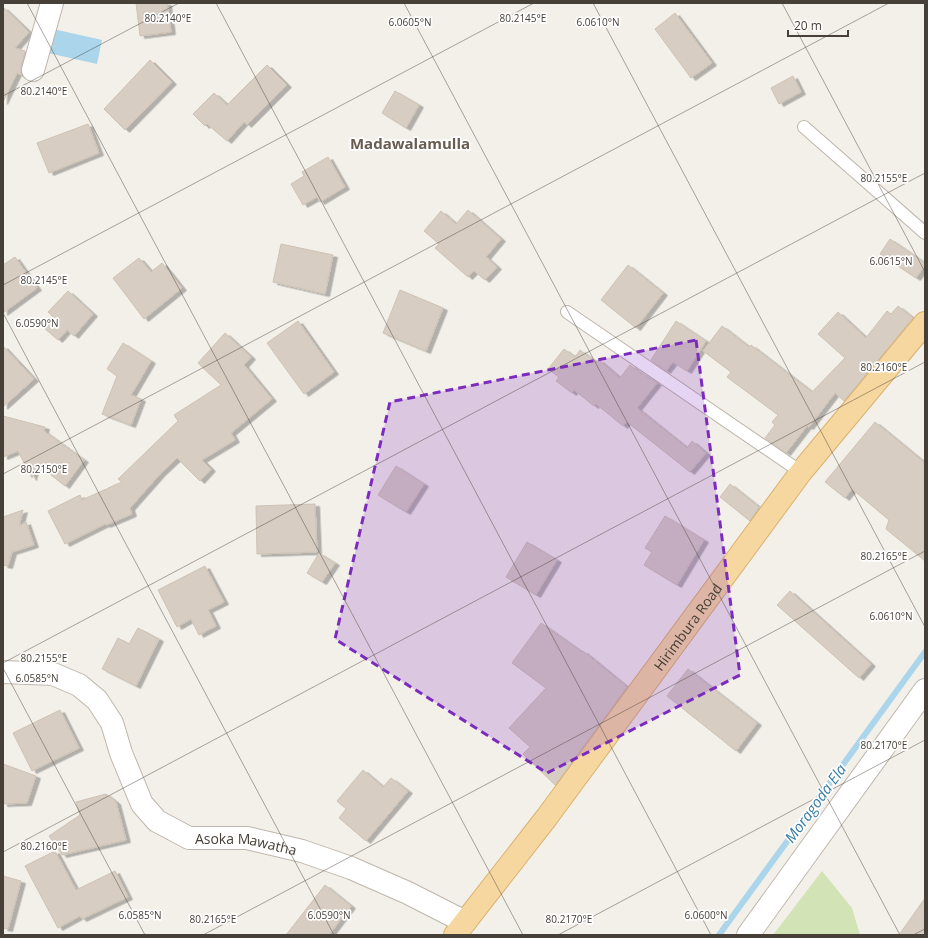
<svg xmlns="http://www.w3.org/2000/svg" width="928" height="938" font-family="'Open Sans',sans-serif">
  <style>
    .green { fill: #d2e4b5 }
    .water { fill: #aad5eb }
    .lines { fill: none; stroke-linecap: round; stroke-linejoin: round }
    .stream { stroke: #aad5eb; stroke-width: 6 }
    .building { fill: #d7cdc2; stroke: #cec2b3; filter: url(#shadow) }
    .service-casing { stroke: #beb6ac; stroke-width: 14 }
    .minor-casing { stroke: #beb6ac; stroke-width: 24 }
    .primary-casing { stroke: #dbb370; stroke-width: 24 }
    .service { stroke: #fff; stroke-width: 12 }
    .minor { stroke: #fff; stroke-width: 22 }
    .primary { stroke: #f6d79f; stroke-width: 22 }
    .marked { fill: #7b2cbf; fill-opacity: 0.2; stroke: #7b2cbf; stroke-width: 3; stroke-dasharray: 8 5; stroke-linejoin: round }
    .ticks { fill: none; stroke: #464038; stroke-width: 1; stroke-opacity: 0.45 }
    .labels { text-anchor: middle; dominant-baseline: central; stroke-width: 3.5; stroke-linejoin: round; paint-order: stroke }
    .street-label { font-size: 14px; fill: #464038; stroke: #fff }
    .neighbourhood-label { font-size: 15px; font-weight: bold; fill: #685d50; stroke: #fff }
    .water-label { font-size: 15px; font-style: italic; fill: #377ca2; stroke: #fff }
    .ticks-label { font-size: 10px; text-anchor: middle; fill: #464038; stroke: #fff; stroke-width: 3.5; stroke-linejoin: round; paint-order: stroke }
  </style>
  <defs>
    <filter id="shadow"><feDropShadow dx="4.5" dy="2.5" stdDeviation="0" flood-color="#0004"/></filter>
  </defs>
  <rect width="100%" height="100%" fill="#f3efe9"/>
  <path class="green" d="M822,871l30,37 8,27h-87z"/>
  <path class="water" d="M53,29l49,11 -5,24 -49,-11z"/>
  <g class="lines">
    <path class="stream" d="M719,935l206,-283"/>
  </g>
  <path class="building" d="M136,3h31l4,29 -31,4z
    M3,7l26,25 -14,16 10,3 -4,16v6l1,2 -5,-2 -14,29z
    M675,13l37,50 -21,15 -36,-49z
    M150,60l22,22 -47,48 -21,-21z
    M267,65l20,20 -40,40 -3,-3 -17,19 -20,-17 -2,2 -12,-12 21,-21 13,12z
    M793,76l8,16 -22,12 -8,-16z
    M395,91l24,14 -13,23 -24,-15z
    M88,124l11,29 -50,20 -12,-30z
    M328,157l17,30 -25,15 -3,-5 -14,8 -12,-21 13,-8 -2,-4z
    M468,210l33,29 -15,18 11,10 -12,13 -11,-9 -6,6 -33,-29 4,-4 -15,-13 17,-20 15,13z
    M890,239l35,24v2l-9,13 -36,-24z
    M281,244l52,11 -8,39 -52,-12z
    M15,257l22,31 -34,25v-48z
    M139,258l12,14 11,-9 20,25 -38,31 -31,-41z
    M628,265l35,28 -27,35 -35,-28z
    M400,290l43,18 -17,43 -43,-18z
    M68,291l25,23 -19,22 -7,-6 -9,10 -14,-12 10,-10 -6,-6z
    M898,306l15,12 -69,83 -9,-8 -26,34 -2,-1 -21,27 -21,-15 10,-13 -3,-3 6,-7 -51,-38 4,-5 -28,-21 19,-25 27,21 2,-2 61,47 33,-34 -27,-24 20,-22 28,26 21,-27 4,3z
    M298,321l36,51 -30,22 -37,-51z
    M676,321l30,20 -19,30 -14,-9 -7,9 -15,-11z
    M225,333l26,24 -7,8 28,34 -41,34 4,7 -33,20 9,9 -11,12 -23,-23 -16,15 -31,35 2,6 -26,11 -1,-1 -40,20 -17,-33 32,-16 2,5 24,-11 -1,2 3,-3 14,-6 -4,-3 60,-58 -4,-6 47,-30 -23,-22z
    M123,343l28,18 -20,34 10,4 -10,26 -29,-11 15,-38 -10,-7z
    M3,346l31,33 -31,28z
    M564,349l11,8 5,-7 17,13 2,-3 21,18 10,-13 12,9v-1l15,10 -20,25 50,40 5,-7 14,12 -16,19 -63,-50 -4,4 -27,-22 -2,2 -20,-16 -2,3 -16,-12 3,-4 -11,-8z
    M3,416l42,11 -1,4 40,29 -19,26 -29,-23 -4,15 -14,-27 -15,6z
    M875,422l50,41v98l-39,-32 3,-9 -37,-31 -7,9 -20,-16z
    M396,466l28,18 -18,28 -28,-17z
    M730,484l29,23 -9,14 -30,-24z
    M315,504l2,48 -60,2 -1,-48z
    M23,510l-4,16 7,-4 8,23 -22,7 -4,14 -5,-1v-48z
    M665,516l39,24 -27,45 -33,-20 8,-13 -7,-4z
    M527,542l30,18 -21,35 -30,-18z
    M319,553l16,10 -13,19 -15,-9z
    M205,566l19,36 -16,8 8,16 -17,9 -8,-16 -14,8 -19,-37z
    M790,591l81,73 -12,14 -82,-73z
    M541,623l41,29 1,-1 44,36 -72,98 -32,-31 7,-7 -21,-19 37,-40 -34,-25z
    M138,628l21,11 -23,47 -34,-17 16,-31 11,6z
    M688,669l69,54 -21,28 -69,-55z
    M60,710l19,38 -47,23 -19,-38z
    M3,764l33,12 -9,27 -24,1z
    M363,770l20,17 8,-9 17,13 -42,50 -27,-23 7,-9 -9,-8z
    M106,794l10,8 10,38 -64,15 -13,-19 31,-21 -4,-13z
    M55,851l21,39 39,-19 13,26 -46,22 -2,-3 -22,12 -33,-62z
    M3,876l18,5 -13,48 -5,-1z
    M325,885l26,21 -22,29h-43z
    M925,898v37h-26z"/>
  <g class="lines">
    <g class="service-casing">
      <path id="service" d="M804,127l121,106
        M567,312l234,160"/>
    </g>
    <g class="minor-casing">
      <g id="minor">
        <path d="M33,70l19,-67"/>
        <path id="s1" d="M3,672l50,2 26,11 18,15 15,23 9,30 21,51 15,17 32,17h58l55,13 49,17 57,25 57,29"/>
        <path d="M748,935l177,-245"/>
      </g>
    </g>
    <g class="primary-casing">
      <g id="primary">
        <path id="s2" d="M455,935l92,-118 254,-345 124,-149"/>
      </g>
    </g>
    <use href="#service" class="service"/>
    <use href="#minor" class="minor"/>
    <use href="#primary" class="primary"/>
  </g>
  <path class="marked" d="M696,340l44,335 -193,98 -212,-134 55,-237z"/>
  <path class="ticks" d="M27,3l496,932M216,3l495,932M404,3l496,932M593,3l332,624M782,3l143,269M3,96l176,-93M3,285l531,-282M3,313l331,622M3,474l886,-471M3,663l922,-490M3,668l142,267M3,852l922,-490M203,935l722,-384M558,935l367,-195M913,935l12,-6"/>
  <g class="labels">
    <g class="street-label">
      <text stroke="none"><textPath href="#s2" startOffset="386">Hirimbura Road</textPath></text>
      <text stroke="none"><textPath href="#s1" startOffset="332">Asoka Mawatha</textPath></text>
    </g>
    <g class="neighbourhood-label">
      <text x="410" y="143">Madawalamulla</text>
    </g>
    <g class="water-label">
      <text transform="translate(815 803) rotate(-54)">Moragoda Ela</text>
    </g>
  </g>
  <g class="ticks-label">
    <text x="168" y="22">80.2140°E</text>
    <text x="523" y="22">80.2145°E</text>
    <text x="410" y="26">6.0605°N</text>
    <text x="598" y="26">6.0610°N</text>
    <text x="44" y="95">80.2140°E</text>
    <text x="884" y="182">80.2155°E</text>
    <text x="891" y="265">6.0615°N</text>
    <text x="44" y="284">80.2145°E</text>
    <text x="37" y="327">6.0590°N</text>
    <text x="884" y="371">80.2160°E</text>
    <text x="44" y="473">80.2150°E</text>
    <text x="884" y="560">80.2165°E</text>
    <text x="891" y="620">6.0610°N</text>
    <text x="44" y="662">80.2155°E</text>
    <text x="37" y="682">6.0585°N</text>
    <text x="884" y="749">80.2170°E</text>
    <text x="44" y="850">80.2160°E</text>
    <text x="140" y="919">6.0585°N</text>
    <text x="329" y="919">6.0590°N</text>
    <text x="706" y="919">6.0600°N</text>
    <text x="213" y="923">80.2165°E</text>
    <text x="569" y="923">80.2170°E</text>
  </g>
  <rect width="928" height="938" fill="none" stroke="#464038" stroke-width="8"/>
  <path d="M788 30v6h60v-6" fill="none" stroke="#464038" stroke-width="2"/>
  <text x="794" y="30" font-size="12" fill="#464038" stroke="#ffffff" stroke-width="3" paint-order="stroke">20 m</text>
</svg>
